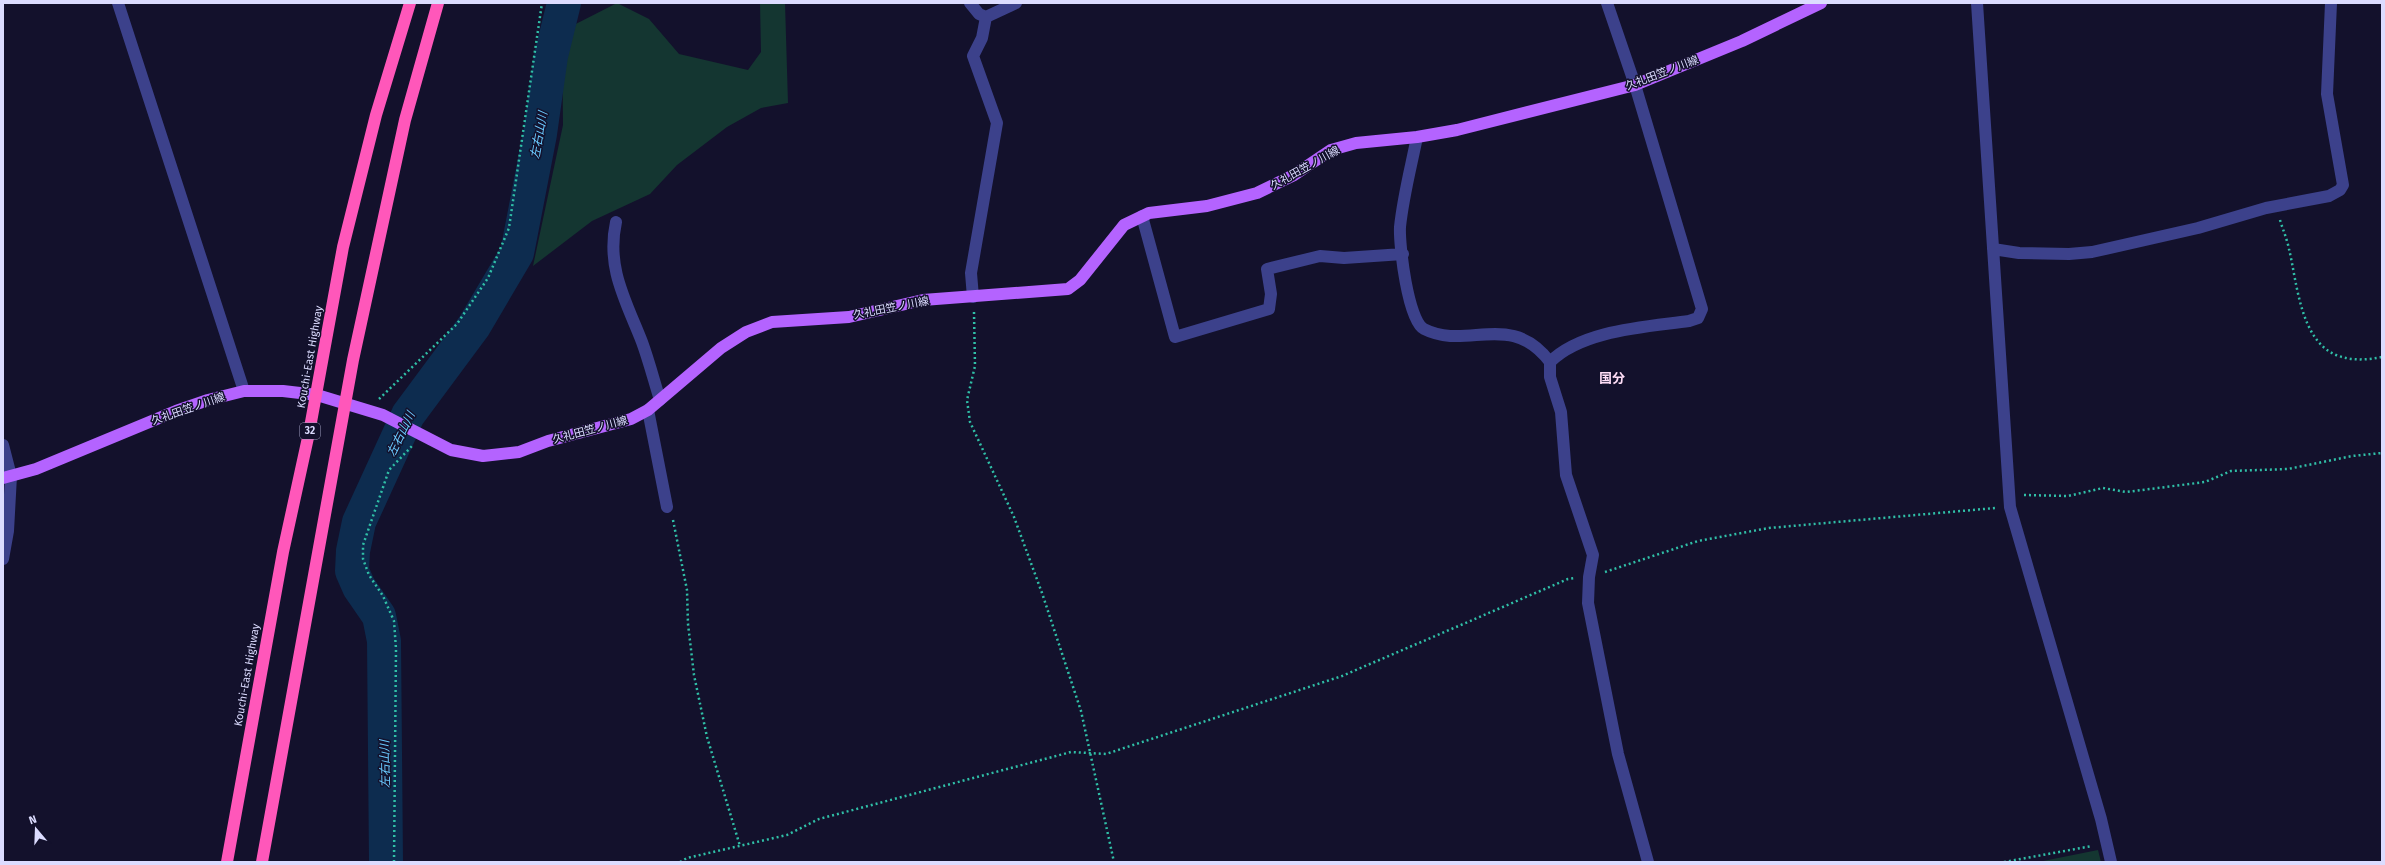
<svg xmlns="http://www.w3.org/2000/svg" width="2385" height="865" font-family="'Fira Sans','Noto Sans JP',sans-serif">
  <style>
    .green { fill: #143631 }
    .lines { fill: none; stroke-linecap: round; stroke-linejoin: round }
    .river { stroke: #0d2c4f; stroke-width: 34 }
    .path { stroke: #30bfa7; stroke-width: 2.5; stroke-dasharray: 2 3; stroke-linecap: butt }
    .minor { stroke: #3c418b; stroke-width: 12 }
    .major { stroke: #b463ff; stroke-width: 12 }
    .highway { stroke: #ff57ba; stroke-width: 12 }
    .labels { text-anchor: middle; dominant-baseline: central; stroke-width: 3; stroke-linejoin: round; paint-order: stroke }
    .shield { fill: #13112c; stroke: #a09fc0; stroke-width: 1 }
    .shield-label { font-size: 10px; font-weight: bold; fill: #dcdcff }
    .street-label { font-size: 11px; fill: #dcdcff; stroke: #13112c }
    .water-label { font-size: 12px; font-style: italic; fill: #6acaff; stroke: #13112c }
    .quarter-label { font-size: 13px; font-weight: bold; fill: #ffdef7; stroke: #13112c }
  </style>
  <rect width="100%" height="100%" fill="#13112c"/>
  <path class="green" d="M617,3l32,16 30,35 69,16 13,-18 -1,-49h25l3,100 -27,5 -34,19 -50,38 -27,29 -58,27 -59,45 30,-141 -1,-94z
    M2098,850l3,12h-63z"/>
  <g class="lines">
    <path class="river" d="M386,862l-2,-221 -5,-25 -20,-29 -7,-16 1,-20 6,-29 49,-107 66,-89 43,-73 23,-119 11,-78 13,-53"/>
    <path class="path" d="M2280,220c3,10 7,19 9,29 8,33 11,91 47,106 15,6 31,5 46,2
      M974,312l1,54 -8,34 3,22 44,95 28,76 39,118 33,151
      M379,399l78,-75 31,-46 21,-50 33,-225
      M2024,495l44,1 35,-8 23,4 79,-10 26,-11 57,-2 64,-13 30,-3
      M673,520l14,70 1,34 6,51 13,62 33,109
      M1605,572l93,-31 71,-13 226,-20
      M394,862l2,-213 -2,-28 -11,-25 -14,-21 -6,-16v-14l26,-75 23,-24
      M680,862l7,-4 100,-23 32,-16 252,-67 35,2 236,-78 226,-97 7,-1
      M2004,862l88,-16"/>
    <path class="minor" d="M118,3l126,388
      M970,3l9,11 7,3
      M1607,3l28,82 67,224 -4,9 -9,3c-43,6 -107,9 -139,41v15l11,35 5,63 27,80 -4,22 -1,26 30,151 30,108
      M1977,3l33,504 91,312 10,43
      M1417,137c-6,30 -14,60 -17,90 -1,18 8,94 24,102 43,22 87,-19 126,33
      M1142,216l33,121 94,-28 2,-15 -4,-25 53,-13 24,2 59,-4
      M616,222c-10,46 10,79 26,120 7,19 12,39 18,58
      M1993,249l26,4 50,1 23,-2 106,-24 68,-20 63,-12 11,-6 3,-5 -16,-91 4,-91
      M973,297l-2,-24 26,-150 -24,-67 9,-18 4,-21 30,-14
      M648,410l19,97
      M3,445l8,31 -3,55 -5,28"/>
    <path class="major" d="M3,478l33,-9 140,-58 32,-11 36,-9h39l34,4 66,20 68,35 32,6 36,-4 29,-11 83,-22 17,-9 73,-62 25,-16 26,-10 77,-5 74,-17 145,-11 12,-9 44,-55 25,-12 58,-7 50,-13 37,-18 37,-25 25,-7 61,-6 40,-7 178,-45 107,-44 79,-38"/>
    <path class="highway" d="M227,862l56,-310 26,-119 34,-186 33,-132 34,-112
      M262,862l91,-502 52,-240 33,-117"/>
  </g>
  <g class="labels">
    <rect class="shield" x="300" y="423" width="20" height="16" rx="3"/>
    <g class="shield-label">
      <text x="310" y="431">32</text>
    </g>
    <g class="street-label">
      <text transform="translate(1662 73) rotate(-21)">久礼田笠ノ川線</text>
      <text transform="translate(1305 168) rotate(-29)">久礼田笠ノ川線</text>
      <text transform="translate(891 308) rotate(-11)">久礼田笠ノ川線</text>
      <text transform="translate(310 357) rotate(-80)">Kouchi-East Highway</text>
      <text transform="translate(188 409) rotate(-19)">久礼田笠ノ川線</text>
      <text transform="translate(590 430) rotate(-15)">久礼田笠ノ川線</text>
      <text transform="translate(247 675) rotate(-80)">Kouchi-East Highway</text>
    </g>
    <g class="water-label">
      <text transform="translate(539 135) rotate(-80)">左右山川</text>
      <text transform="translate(401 434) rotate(-64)">左右山川</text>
      <text transform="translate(385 764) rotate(-91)">左右山川</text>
    </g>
    <g class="quarter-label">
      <text x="1612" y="378">国分</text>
    </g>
  </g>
  <rect width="2385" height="865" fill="none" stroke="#dcdcff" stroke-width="8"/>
  <g transform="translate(36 829) rotate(341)" stroke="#13112c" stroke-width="3" paint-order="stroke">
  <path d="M0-3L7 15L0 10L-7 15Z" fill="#dcdcff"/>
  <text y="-6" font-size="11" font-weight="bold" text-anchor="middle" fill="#dcdcff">N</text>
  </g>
</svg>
